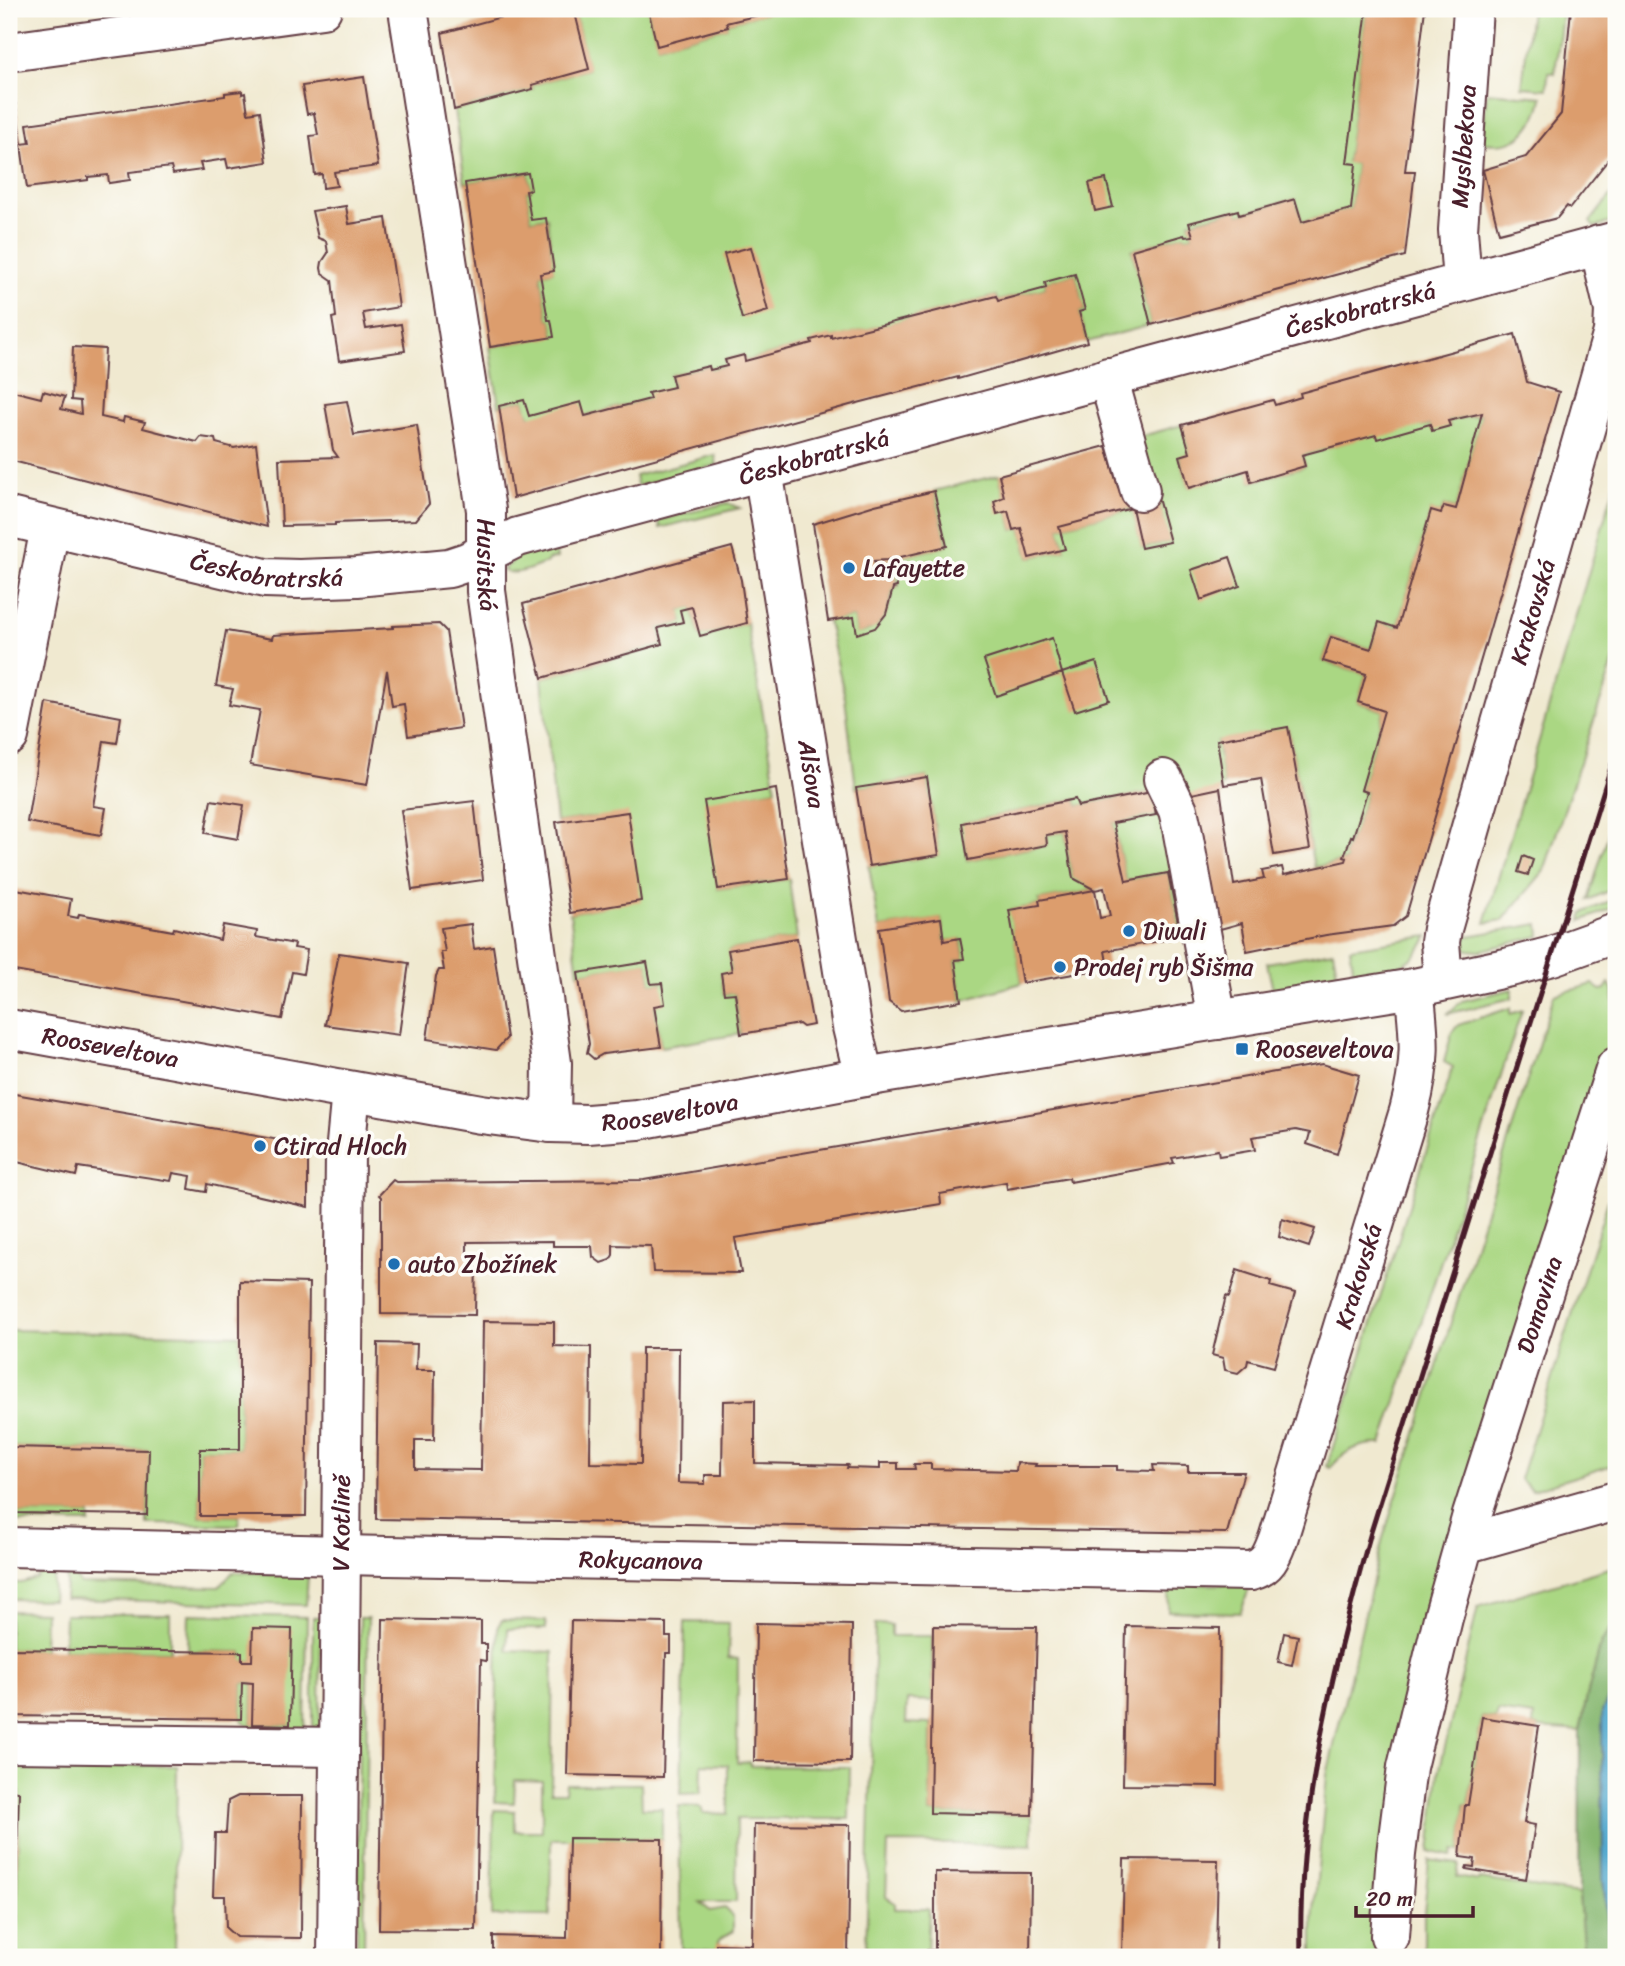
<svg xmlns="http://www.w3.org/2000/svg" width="1625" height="1966" font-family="Sriracha,sans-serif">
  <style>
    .green { fill: #aad783; stroke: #7a7b57; stroke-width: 2 }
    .forest { fill: #87b871; stroke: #686c4e; stroke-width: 2 }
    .water { fill: #51a8ce; stroke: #4e647c; stroke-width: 2 }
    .building { fill: #dc9d6d }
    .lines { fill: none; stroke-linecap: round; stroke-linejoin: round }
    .minor-casing { stroke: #633d44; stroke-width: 42 }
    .minor { stroke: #fff; stroke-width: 38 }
    .rail { stroke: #4a1f2b; stroke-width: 5 }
    .poi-dot { fill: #1f6fb2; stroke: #fdfcf7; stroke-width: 2.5 }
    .labels { text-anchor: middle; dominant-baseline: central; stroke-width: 7; stroke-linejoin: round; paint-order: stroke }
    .street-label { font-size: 24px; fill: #4a1f2b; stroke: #fdfcf7 }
    .poi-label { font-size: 24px; fill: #4a1f2b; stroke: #fdfcf7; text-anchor: start }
  </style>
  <rect width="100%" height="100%" fill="#fdfcf7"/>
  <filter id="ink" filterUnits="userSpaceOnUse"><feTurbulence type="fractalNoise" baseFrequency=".0143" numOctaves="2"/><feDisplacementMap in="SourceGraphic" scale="14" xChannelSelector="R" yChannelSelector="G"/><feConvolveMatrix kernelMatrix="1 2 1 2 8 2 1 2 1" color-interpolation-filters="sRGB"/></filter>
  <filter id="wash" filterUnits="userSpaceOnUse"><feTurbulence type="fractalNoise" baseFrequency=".00686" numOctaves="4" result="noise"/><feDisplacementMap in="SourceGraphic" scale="28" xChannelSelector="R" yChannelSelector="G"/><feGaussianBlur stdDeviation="1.57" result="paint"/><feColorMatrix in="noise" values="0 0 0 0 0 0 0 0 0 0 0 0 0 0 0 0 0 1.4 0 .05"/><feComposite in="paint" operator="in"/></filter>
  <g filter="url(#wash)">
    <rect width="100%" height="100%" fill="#f0e9d0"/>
    <path class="green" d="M574,9h74l10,37 69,-19 -1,-4 54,-14h587l-20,153 9,2 -5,45 -49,13 -7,-23 -56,16 -2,-5 -48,12 4,14 -8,1 -1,-2 -52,15 19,75 -64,17 -8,-30 6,-2 -10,-36 -30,8 1,6 -48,13 -2,-5 -251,65 -2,-6 -18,5 2,6 -17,4 -2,-4 -37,9 3,12 -24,12 -65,17h-56l-5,-16 -25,6 -9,-59 64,-11 -3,-16h-3l-8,-46 13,-3 -6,-54 -16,3 -5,-29 5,-1 -3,-17 -63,10 -11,-73 79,-21 -1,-4 56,-16z
      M1531,9h26l5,5 -7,59 -7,-1 -1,17 -25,-2z
      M1487,92l55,5c-1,14 -13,35 -26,42 -10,6 -23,5 -34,4z
      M1616,189v32l-22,6 -4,-5z
      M1482,414l-26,95 -12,-3 -3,7 -10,-2 -34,117 -18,-6 -8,27 -40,-12 -8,24 43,13 -8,28 26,9 -23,79 6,2 -14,45 -3,-1 -6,20 3,2 -1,3 -32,6 -26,-139 -71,13 7,44 -4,3 -7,143 -32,6 -13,-64 -42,8 -13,-58 43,-8 -5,-23 -73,14 -3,-7 -112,24 5,37 79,-15 -1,-10 19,-3 8,45 22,13 -56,10 1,5 -30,5 12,73 -61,18 -6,-41 9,-1 -3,-20 -17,2 -3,-22 -62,9 -10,-62 70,-11 -12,-78 -71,11 -11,-90 -17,-77 26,-4 3,16c25,-2 33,-24 36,-45l6,-2 -3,-11 -12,3 -10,-17 14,-1 59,-14 -13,-55 65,-16 14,55 8,-2 8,30 36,-9 -6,-22 73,-19 10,40 27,-6 -14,-54 -28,-4 -9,3 -12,-41 76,-21 8,28 -10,4 9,30 59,-17 4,12 53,-16 -3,-11c47,-13 99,-34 148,-29l-2,-5z
      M715,455l2,10 -80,21 -2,-10z
      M1616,480v174l-72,217 -41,49 -18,3z
      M727,503l13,5 -80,20 -1,-8z
      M555,547l2,11 -9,2 -2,3c-14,5 -31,14 -43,7l17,-15z
      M692,607l8,29 47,-13 29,166 -38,7 -20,93 71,-10 8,59 -68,12 3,21 -11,3 3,20 11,-1 6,41 -80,13 -7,-41 8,-23 -11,1 -4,-21 -69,10 -8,-60 37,-7 -13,-89 -38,5 -14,-144 120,-34 -4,-16 25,-6 -3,-12z
      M1616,809v79l-28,12z
      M1616,898v9l-35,14 2,-8z
      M1539,924l1,12 -61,15 -11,-1 -12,-12z
      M1428,936c-18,37 -38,32 -74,38l-4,-26z
      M1333,951l5,26 -65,13 -6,-27z
      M1609,983c16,23 -8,84 -17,111l-217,799 2,64h-64v-37l14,-145 56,-237 171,-543 39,-11 8,6 4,-1z
      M1512,989v9l-65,16 15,-13z
      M1510,1008v6l12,-4 -140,434c-23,-1 -37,7 -52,24l-3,-2 126,-399 -9,-5 8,-30 6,-7z
      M1616,1176v288l-84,26 -12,-11z
      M9,1330l231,5v114h-40v67h39v9l-92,-1 1,-74 -139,-3z
      M9,1513l81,1v9l-81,-1z
      M1616,1566v54l-15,23 -14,53 -7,35 -41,-3v-2l-6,-1 1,-9 -36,-5 -2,8 -14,-2 -14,88h-3l-4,46 -7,-1 -2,6 -22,-4 9,-80 39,-165z
      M54,1568l-2,32 -43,-1v-16h13l15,-5 3,-9z
      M67,1568h4l9,16 139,3 14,-15 75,3 -2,30 -241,-6z
      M1251,1584l-11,29 -72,-2 1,-26z
      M9,1611l36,1 -1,38 -35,-1z
      M65,1614h105v37l-106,-1z
      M189,1614l118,3 -2,113h-53l-11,-11 1,-37 11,1 -1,41 38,1 -38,-64h-10v-9l-54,-1z
      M313,1617h8l-1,107 -1,4 -6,3z
      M360,1618h8l-4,331h-7z
      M502,1620l44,1v8h-38l-1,21 46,2 -2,140h14l1,-8h75l1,24h20v31h-111l-1,77h-58l2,-106 21,1v20h27v-50l-27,-1 -1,23 -19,-1 3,-176z
      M685,1622l44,1 -1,35 10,1 -1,104 13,-1 1,4 99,1 -1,52h-112l-1,83h-36l10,9 15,-3 8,8v15l-14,9 -3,10 -35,-1 -2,-143 22,1 2,6 25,1v-49l-26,-1 -1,29 -20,1z
      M875,1624l16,1v11h41v65l-25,-1 -1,23 25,1 -1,89 102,2v30l-144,-2 -2,54 9,6v6h34l-2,44 -61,-2z
      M9,1763l168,3 -2,191h-159l3,-165 -10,-1z
      M1429,1860l30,4 -2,13 22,4 1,-2 99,15 5,63h-160v-44z"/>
    <path class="forest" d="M1616,1620v62l-14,29 1,169 9,77h-28l-5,-63 1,-163 7,-35 14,-53z"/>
    <path class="water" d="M1616,1682v275h-4l-9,-77 -1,-169z"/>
    <g id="blocks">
      <path class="building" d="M531,9h43l15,60 -57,16 1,4 -79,21 -12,-77z
        M648,9h132v1l-54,13 2,4 -71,19z
        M1367,9h58l-20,162h10l-10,85 -254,69 -19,-75 52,-15 1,2 8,-1 -4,-13 49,-13 1,5 56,-16 7,23 49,-13 5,-45 -9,-1z
        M1571,9h45v141l-46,58 -3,-2 -10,12 -58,15 -16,-63 43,-13 35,-43z
        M364,77l14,89 -44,6 3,14 -14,2 -1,-14 -7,1 -5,-39 8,-1 -4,-22 -7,1 -5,-28z
        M242,91v3l3,-1 3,20 12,-2 7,51 -39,6 -2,-9 -26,4 2,7 -29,4 -2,-7 -42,5 1,8 -21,3 -1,-8 -20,2v3l-61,8 -6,-43 -12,3v-45l6,-1 7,42 8,-1 -3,-19 198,-28v-3z
        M528,173l3,17 -5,1 5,29 15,-2 8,53 -14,3 8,46h3l3,17 -64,10 -25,-164z
        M1106,179l7,28 -18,4 -6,-28z
        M346,206l3,18 37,-6 13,89 -36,6 3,16 35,-5 4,27 -66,10 -7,-43 4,-1 -4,-37 -10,-7 -1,-5 1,-6 6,-9 -2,-12 -8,-3 -6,-27z
        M751,247l17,64 -26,8 -18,-65z
        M1075,274l10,36 -6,2 8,30 -129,37v-2l-108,28 -337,93 -14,-92 25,-6 5,16 52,-14 4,14 65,-17 -2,-6 26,-6 -3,-12 38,-9 1,4 17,-4 -2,-6 19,-5 1,6 67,-18 -1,-3 20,-5v3l165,-42 2,5 48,-13 -1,-6z
        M1515,334l12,48 32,10 -153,524 -13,10 -67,9 -79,16 -5,-28 -29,8 -26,-136 33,-7 14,97 30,-6 -2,-8 20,-4 2,8 62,-14 1,-3 -3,-1 7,-21 2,1 14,-45 -6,-2 23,-79 -26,-9 8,-28 -43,-13 8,-24 40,12 8,-27 18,6 34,-118 10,3 3,-7 12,3 26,-96 -34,8 2,5 -18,5 -2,-7 -53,15 -1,-4 -74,20 3,11 -54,16 -3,-12 -59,18 -9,-32 10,-3 -8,-28 91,-25 2,5 26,-8 -1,-4z
        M73,347l32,2 -4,68 22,5 1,-5 21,5 -2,6 54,14 4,-5 14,2 1,4 18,5 22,-4 11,83 -258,-67v-70l32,8 2,-7 22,6 -4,12 20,5 -1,-13 -9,-1z
        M347,401l7,34 63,-10 12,79 -13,16 -81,3v2l-53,1 -3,-67 59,-2 -5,-7 -8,-46z
        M1106,446l12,41 9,-3 28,3 15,55 -29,6 -9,-40 -73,19 6,22 -36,9 -8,-30 -8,2 -5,-19 -11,3 -3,-13 10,-4 -5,-22z
        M934,491l13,55 -59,14 -14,1 10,17 12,-3 1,12 -4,1 -7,26 -11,14 -18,6 -3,-17 -26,4 -15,-97 62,-19z
        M732,547l9,33 6,43 -47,13 -8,-29 -12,3 3,12 -25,6 4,16 -120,34 -19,-74z
        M1230,557l10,29 -39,14 -10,-30z
        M439,624l7,7 15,97 -53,8 -4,-32 -12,2 -5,-36 -20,115 -117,-20 10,-55 -31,-5 4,-16 -17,-3 10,-55 46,8 1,-4 120,-7v-2z
        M1052,638l10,35 -66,23 -12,-36z
        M1096,662l13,38 -34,11 -13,-38z
        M47,703l74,14 -4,26 -13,-2 -11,65 13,2 -5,27 -74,-13z
        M1288,727l22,122 -36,6 -13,-76 -37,6 -7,-45z
        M927,777l12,78 -70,11 -13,-78z
        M776,789l13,90 -71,10 -14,-88z
        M1152,792l4,23 -43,8 13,58 42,-8 13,64 -76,14 3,17 -86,15 -13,-73 31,-5 -1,-5 56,-10 5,28 10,-2 -6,-28 -9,2 -22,-12 -8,-46 -19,3 1,10 -79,15 -6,-37 113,-24 3,7z
        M211,800l33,5 -6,34 -33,-6z
        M474,801l9,79 -71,10 -11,-80z
        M628,812l13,89 -71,12 -14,-91z
        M1523,856l10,4 -5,15 -10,-3z
        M16,889l55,10 -3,17 10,2 1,-4 94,17 1,-3 46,12 3,-15 34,6 -1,6 39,7 -1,4 13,2 -4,24 -11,-2 -10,47 -273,-49v-39z
        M941,918l3,23 16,-3 4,21 -9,1 6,41 -60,10 -12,-9 -10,-74z
        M471,924l3,25 19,-3 14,92 -11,12 -69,-11 9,-63 3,-6h5l-3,-18h4l-4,-24z
        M797,938l16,87 -10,2 -4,-3 -58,10 -6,-41 -11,1 -3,-21 11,-2 -4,-21z
        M339,953l70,10 -10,72 -74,-10z
        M647,962l4,22 11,-1 3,21 -11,2 7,41 -58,7 -9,5 -7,-6 2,-9 -11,-71z
        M1322,1064l37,11 -22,79 -30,-10 3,-11 -14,-3 -44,7 3,13 -36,6 -1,-6 -46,8 2,5 -104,19 -1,-4 -62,11 -1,-7 -66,12 1,10 -206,34 6,35 -88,-1 -2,-26 -38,-1v10l-3,5 -9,3 -8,-6 -1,-11h-39v-5l-86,1v16h9l-1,57 -94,-1v-117l-2,-2 14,-15 3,2 248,-2z
        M9,1093l299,52v62l-101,-23 -1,8 -17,-3 2,-13 -18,-3 -2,8 -93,-14 -2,9 -63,-15v4h-4z
        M1282,1219l33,10 -6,18 -30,-10z
        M1237,1270l34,11 -1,5 25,7 -21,74 -26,-7 -1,5 -9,8 -13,-3 -2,-12 -11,-3 14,-59 3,1z
        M240,1281l69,2 -3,233h-106v-67h40z
        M483,1321l71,1v24l37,1 -1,116 51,1 1,-116h37l-1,135 27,1v-9h17l1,-74 32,-1v63l93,2 -1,3 33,1v-6h18v6h17l-1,-5h17v5l85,2 1,-8 19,1 -1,2h82v4l37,1 -1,-6 35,1v6h56l-17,61 -851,-14 2,-176 39,1 -1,26h19l-1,70h-19v29l66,1z
        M9,1447l140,3 -2,65 -138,-2z
        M383,1619l98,2v23h5v17l-5,-1 -5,270 -97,-1z
        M571,1621l95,2v14h5v16h-5l-3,124 -96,-2z
        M756,1623l96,2 -2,137 -96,-1z
        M933,1626l104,1 -5,188 -102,-2z
        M1126,1626l94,2 -2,158 -95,-1z
        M253,1628l39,1 -2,96 -38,-1 1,-41 -11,-1 -1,37 -232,-3v-67l233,3v9h10z
        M1284,1633l14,3 -6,29 -14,-3z
        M1482,1717l57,9 -15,97 11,2 -9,54 -60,-10 1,-3 7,1 1,-8 -15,-2 5,-52h3z
        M9,1791l10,1 -5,165h-5z
        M238,1796h64l-1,142 -65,-1 -10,-9 -1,-32h-12l2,-63h11l2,-32z
        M754,1824l96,1 -2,132h-132v-13l36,1z
        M569,1838l93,1 -1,118h-168v-21l74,2z
        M1124,1859l94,1 -2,97h-94z
        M935,1872l96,1 -1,84h-103v-7h8z"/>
    </g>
  </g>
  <g filter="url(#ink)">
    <use href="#blocks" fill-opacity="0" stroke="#633d44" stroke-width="2"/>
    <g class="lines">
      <g class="minor-casing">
        <g id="minor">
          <path id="s1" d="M408,9l78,501v81l66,472 -1,60"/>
          <path d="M9,52l313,-43"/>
          <path id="s2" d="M1462,282l-4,-52 15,-221"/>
          <path d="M1108,377l32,114"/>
          <path id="s3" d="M763,470l89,557 12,50"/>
          <path id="s4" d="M9,517l256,61 34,1 58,-2 92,-9 18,-6 51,-25 1098,-296"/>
          <path d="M9,736l41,-208"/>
          <path d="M1163,779l15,31 4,18 35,192"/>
          <path id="s5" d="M1443,981l-3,-39 2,-13 171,-597 1,-22 -15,-65"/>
          <path id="s6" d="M9,1029l472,85 70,9 37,1 50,-4 226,-43 550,-89 96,-21 42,-11 64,-23"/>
          <path d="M1464,1544l152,-43"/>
          <path id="s7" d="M9,1547l378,9 864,15c17,-4 21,-16 27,-32l131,-428c13,-49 11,-73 5,-123"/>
          <path d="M9,1743l330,4"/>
          <path id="s8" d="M1390,1936l6,-82 11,-87 36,-149 29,-103 144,-448"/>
          <path id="s9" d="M337,1957l8,-803 6,-63"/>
        </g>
      </g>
      <use href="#minor" class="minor"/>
      <path class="rail" d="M1301,1957c-4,-145 31,-287 70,-425l245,-781"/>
    </g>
  </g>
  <g class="poi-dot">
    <circle cx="849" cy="568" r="7"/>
    <circle cx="1129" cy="931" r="7"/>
    <circle cx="1060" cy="967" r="7"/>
    <rect x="1235" y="1042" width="14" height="14" rx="3.5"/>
    <circle cx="260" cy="1146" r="7"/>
    <circle cx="394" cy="1264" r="7"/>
  </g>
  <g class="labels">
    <g class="street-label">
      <text stroke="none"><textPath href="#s2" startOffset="136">Myslbekova</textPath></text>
      <text stroke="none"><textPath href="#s4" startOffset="1396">Českobratrská</textPath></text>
      <text stroke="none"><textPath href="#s4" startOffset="830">Českobratrská</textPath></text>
      <text stroke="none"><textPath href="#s1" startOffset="562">Husitská</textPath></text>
      <text stroke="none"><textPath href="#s4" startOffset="264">Českobratrská</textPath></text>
      <text stroke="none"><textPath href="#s5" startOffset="382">Krakovská</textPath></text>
      <text stroke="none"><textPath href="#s3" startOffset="308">Alšova</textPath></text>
      <text stroke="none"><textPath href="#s6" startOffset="103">Rooseveltova</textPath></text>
      <text stroke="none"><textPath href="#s6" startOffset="670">Rooseveltova</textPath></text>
      <text stroke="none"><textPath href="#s7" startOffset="1561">Krakovská</textPath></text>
      <text stroke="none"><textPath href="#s8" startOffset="651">Domovina</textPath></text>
      <text stroke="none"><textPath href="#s9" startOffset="434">V Kotlině</textPath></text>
      <text stroke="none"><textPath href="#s7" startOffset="632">Rokycanova</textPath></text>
    </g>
    <g class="poi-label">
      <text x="863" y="568">Lafayette</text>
      <text x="1143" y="931">Diwali</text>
      <text x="1074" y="967">Prodej ryb Šišma</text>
      <text x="1256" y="1049">Rooseveltova</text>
      <text x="274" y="1146">Ctirad Hloch</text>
      <text x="408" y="1264">auto Zbožínek</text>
    </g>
  </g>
  <rect width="1625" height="1966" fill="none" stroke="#fdfcf7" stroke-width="35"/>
  <path d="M1356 1906v10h117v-10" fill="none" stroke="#4a1f2b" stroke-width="3.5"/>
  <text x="1366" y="1906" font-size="21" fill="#4a1f2b" stroke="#fdfcf7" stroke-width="5" paint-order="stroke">20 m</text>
</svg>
